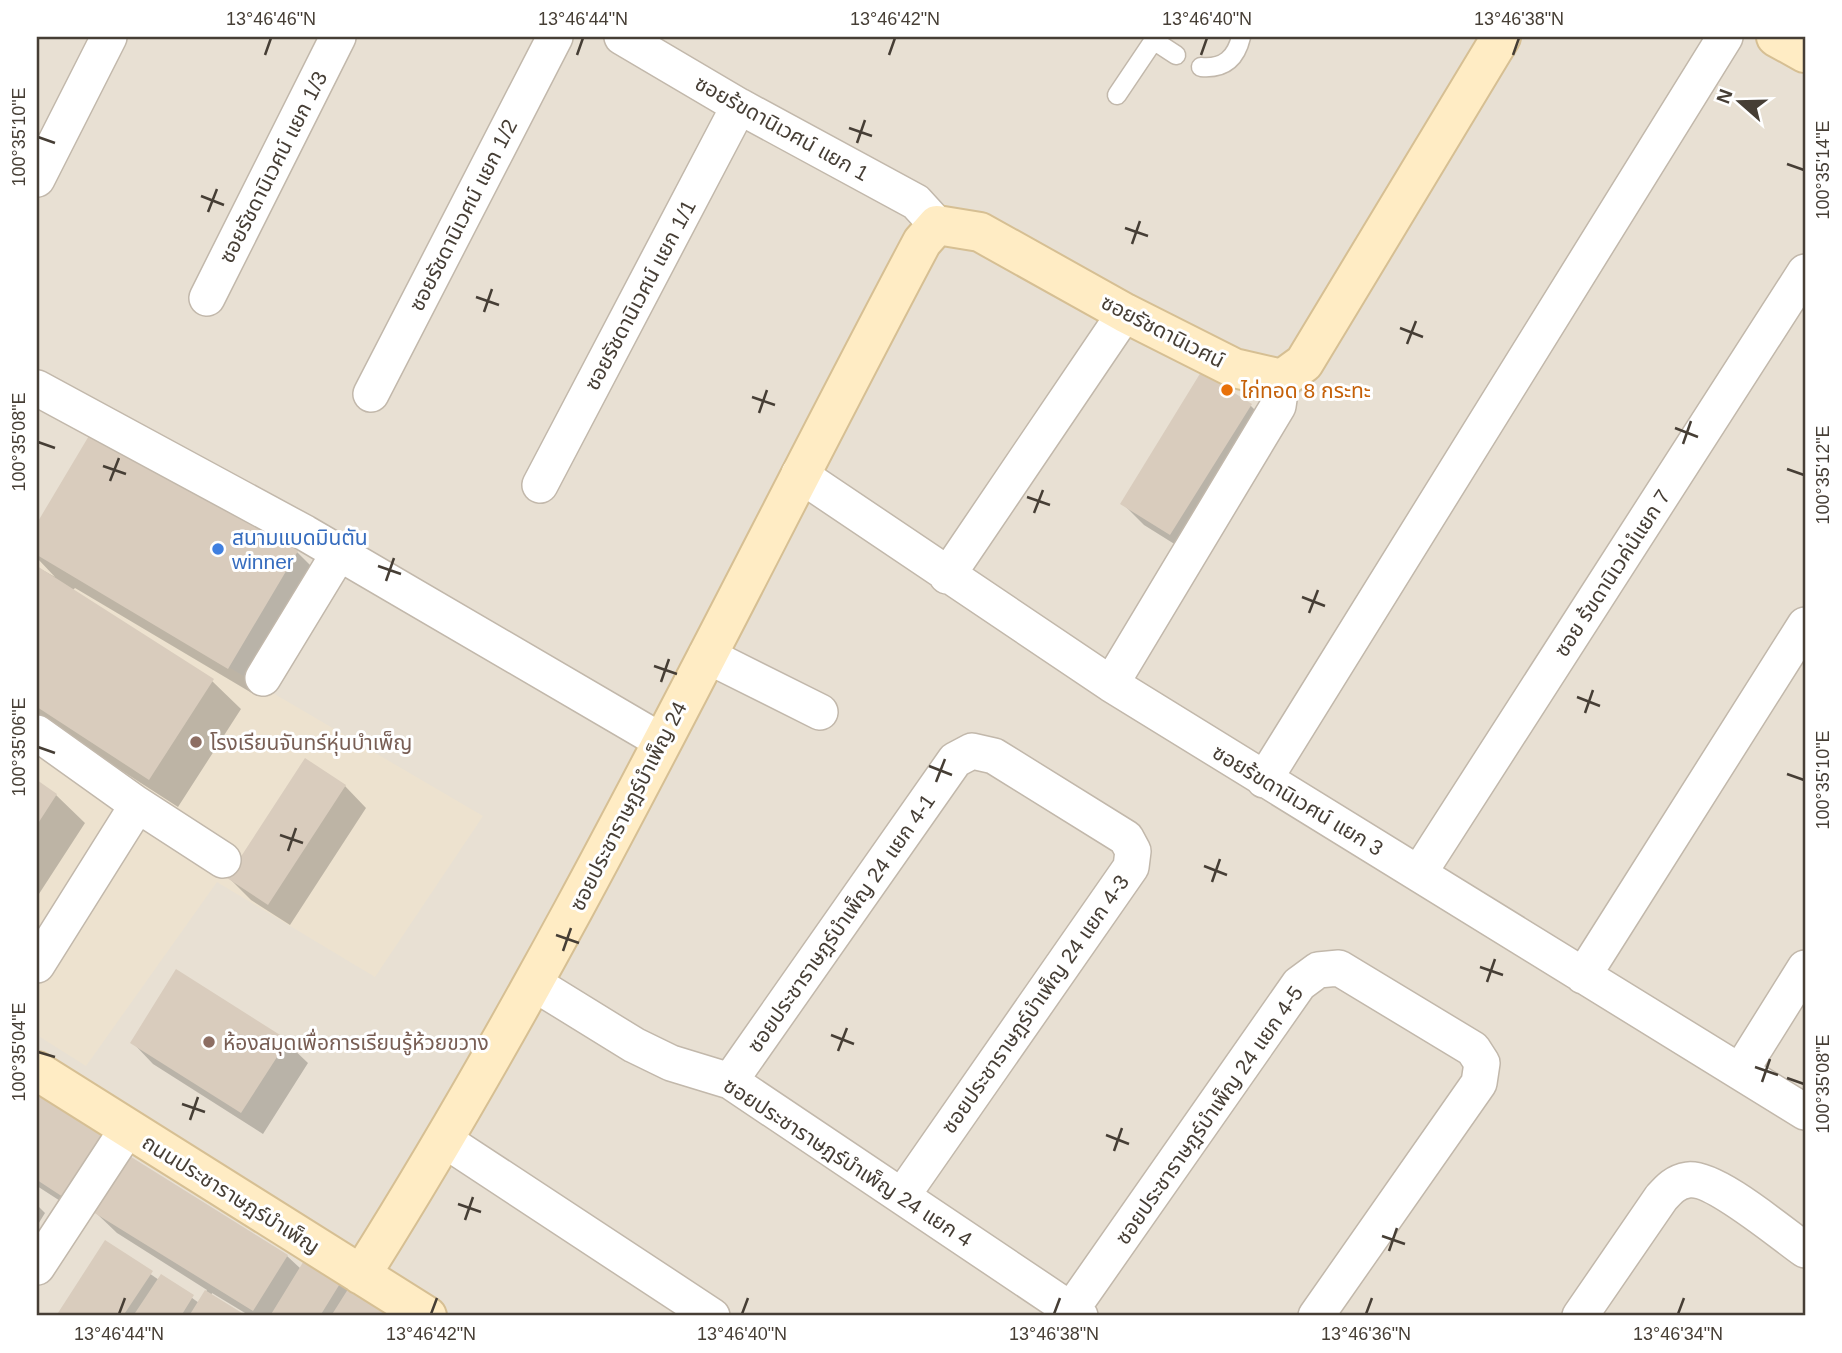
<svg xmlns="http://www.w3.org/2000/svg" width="1842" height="1353" font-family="Helvetica,'Noto Sans Thai',sans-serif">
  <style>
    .residential { fill: #e8e0d3 }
    .education { fill: #ede2cf }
    .shadow { fill: #0003 }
    .building { fill: #d9ccbd }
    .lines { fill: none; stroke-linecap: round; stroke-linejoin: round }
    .lane-casing { stroke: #c2b8ab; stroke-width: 21 }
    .street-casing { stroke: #c2b8ab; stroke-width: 38 }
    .secondary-casing { stroke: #d6bf93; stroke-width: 42 }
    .lane { stroke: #fff; stroke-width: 18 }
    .street { stroke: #fff; stroke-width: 35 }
    .secondary { stroke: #ffecc4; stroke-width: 38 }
    .ticks { fill: none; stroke: #463e35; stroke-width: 2.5 }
    .food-dot { fill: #e8710a; stroke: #fff; stroke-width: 2.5 }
    .shop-dot { fill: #3f7fe0; stroke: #fff; stroke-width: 2.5 }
    .education-dot { fill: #8d6e63; stroke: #fff; stroke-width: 2.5 }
    .labels { text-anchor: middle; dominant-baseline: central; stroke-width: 6; stroke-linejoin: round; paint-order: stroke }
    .street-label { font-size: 21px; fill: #463e35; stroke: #fff }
    .food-label { font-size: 21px; fill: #c56008; stroke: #fff; text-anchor: start }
    .shop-label { font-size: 21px; fill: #366cbe; stroke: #fff; text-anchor: start }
    .education-label { font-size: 21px; fill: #785e54; stroke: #fff; text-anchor: start }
    .neatline { fill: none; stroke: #463e35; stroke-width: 2.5 }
    .ticks-label { font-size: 18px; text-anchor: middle; fill: #463e35 }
  </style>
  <rect width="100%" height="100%" fill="#f3eee5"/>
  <path class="residential" d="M37,37h1768v1279h-1768z"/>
  <path class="education" d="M37,555l446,261 -108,161 -158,-95 -131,184 -49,-31z"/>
  <path class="shadow" d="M1250,405l22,22 -80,128 -48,-30 -22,-22z
    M93,431l204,121 28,28 -68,116 -182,-108 -2,2 139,91 29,28 -63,98 -141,-91v-149l18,10 -18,-19v-31z
    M37,782l19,13 29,28 -48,74z
    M345,786l21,22 -76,117 -39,-25 -22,-22z
    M132,1042h154l22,21 -45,71 -110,-70z
    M37,1095l64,43 -16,79 -48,-31z
    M37,1205l8,8 -8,13z
    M95,1212l192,44 14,13 39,14 9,9 45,24h-144l-38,-23 -1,3 31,20h-184l48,-73 53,37 3,-4 37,27 8,-13 -90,-57z"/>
  <path class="building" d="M1201,372l51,32 -82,131 -50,-31z
    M93,429l205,122 -70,118 -191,-114v-32z
    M37,566l177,113 -65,101 -112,-73z
    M305,758l41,27 -78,120 -41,-27z
    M37,780l20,14 -20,31z
    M176,969l112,71 -47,73 -111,-70z
    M37,1093l65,43 -39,61 -26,-17z
    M128,1155l160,100 -35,56 -160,-99z
    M105,1240l48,31 -30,45h-67z
    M305,1259l36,23 -21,34h-50z
    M161,1274l33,21 -13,21h-48z
    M350,1286l47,30h-66z
    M205,1290l37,23 -2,3h-51z"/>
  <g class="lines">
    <g class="lane-casing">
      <path id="lane" d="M1153,40l23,15
        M1201,67c23,2 35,-9 40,-30
        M1117,95l39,-58"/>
    </g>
    <g class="street-casing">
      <path id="street" d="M622,37l117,69 177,96 21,23
        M37,179l72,-142
        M207,298l131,-261
        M37,388l268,145 356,208
        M371,394l184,-357
        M799,474l312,210 694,428
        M540,485l199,-379
        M947,576l178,-263
        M706,655l114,57
        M263,678l76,-125
        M1111,684l167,-278 4,-27
        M37,733l98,70 -2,9 -96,153
        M1264,780l461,-743
        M135,803l88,57
        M1419,873l386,-601
        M1583,976l222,-351
        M535,984l99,61 37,18 59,18 350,235
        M1740,1072l65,-104
        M730,1081l225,-321 17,-9 22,5 132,82 7,13 -2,16 -229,329
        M446,1141l266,175
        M37,1267l91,-139
        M1071,1310l228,-326 19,-14 21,-2 134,81 9,14 -3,20 -163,233
        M1580,1316l81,-118c8,-9 14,-16 27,-18 26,-4 94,54 117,70"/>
    </g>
    <g class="secondary-casing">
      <path id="secondary" d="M1776,37l29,16
        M37,1071l390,245
        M361,1275c209,-331 377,-687 561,-1033l15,-17 43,7 145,81 109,55 48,11 22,-16 197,-326"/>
    </g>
    <use href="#lane" class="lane"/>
    <use href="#street" class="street"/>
    <use href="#secondary" class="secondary"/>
  </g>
  <path class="ticks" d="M265,55l6,-17M577,55l6,-17M889,55l6,-17M1201,55l6,-17M1513,55l6,-17M849,128l23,8M38,137l17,6M857,143l8,-23M1787,164l17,6M201,196l23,9M208,212l9,-23M1125,228l23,8M1132,244l8,-23M476,297l23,8M484,312l8,-23M1400,328l23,9M1407,344l9,-23M752,397l23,8M759,413l8,-23M1675,428l23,9M38,442l17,6M1683,444l8,-23M103,466l23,8M1787,469l17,6M110,481l9,-23M1027,497l23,8M1034,513l9,-23M378,566l23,8M386,581l8,-23M1302,597l23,9M1309,613l9,-23M654,666l23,8M661,682l8,-23M1577,697l23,9M1585,713l8,-23M38,747l17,6M929,766l23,9M1787,774l17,6M936,782l9,-23M280,835l23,8M288,851l8,-23M1204,866l23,9M1212,882l8,-23M556,935l23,8M563,951l8,-23M1480,967l23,8M1487,982l8,-23M831,1035l23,9M838,1051l9,-23M38,1052l17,5M1755,1067l23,8M1787,1078l17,6M1762,1082l8,-23M182,1104l23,8M190,1120l8,-23M1106,1135l23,9M1114,1151l8,-23M458,1204l23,8M465,1220l8,-23M1382,1236l23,8M1389,1251l8,-23M119,1314l6,-16M431,1314l6,-16M742,1314l6,-16M1054,1314l6,-16M1366,1314l6,-16M1678,1314l6,-16"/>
  <circle class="food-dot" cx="1227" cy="390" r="7"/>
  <circle class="shop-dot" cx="218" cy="549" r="7"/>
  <g class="education-dot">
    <circle cx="196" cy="742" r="7"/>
    <circle cx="209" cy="1042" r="7"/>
  </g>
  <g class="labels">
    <g class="street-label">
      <text transform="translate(782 128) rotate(29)">ซอยร้ขดานิเวศน์ แยก 1</text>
      <text transform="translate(273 167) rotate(-63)">ซอยรัชดานิเวศน์ แยก 1/3</text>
      <text transform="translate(463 215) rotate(-63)">ซอยรัชดานิเวศน์ แยก 1/2</text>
      <text transform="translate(640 295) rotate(-62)">ซอยรัชดานิเวศน์ แยก 1/1</text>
      <text transform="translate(1163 331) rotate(27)">ซอยรัชดานิเวศน์</text>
      <text transform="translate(1612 573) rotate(-57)">ซอย ร้ขดานิเวค่นํแยก 7</text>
      <text transform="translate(1298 800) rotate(31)">ซอยร้ขดานิเวศน์ แยก 3</text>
      <text transform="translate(628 806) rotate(-63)">ซอยประชาราษฎร์บำเพ็ญ 24</text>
      <text transform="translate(841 923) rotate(-55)">ซอยประชาราษฎร์บำเพ็ญ 24 แยก 4-1</text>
      <text transform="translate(1035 1004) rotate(-55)">ซอยประชาราษฎร์บำเพ็ญ 24 แยก 4-3</text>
      <text transform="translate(1209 1115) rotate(-55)">ซอยประชาราษฎร์บำเพ็ญ 24 แยก 4-5</text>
      <text transform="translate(848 1162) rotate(33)">ซอยประชาราษฎร์บำเพ็ญ 24 แยก 4</text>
      <text transform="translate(231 1194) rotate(32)">ถนนประชาราษฎร์บำเพ็ญ</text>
    </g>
    <g class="food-label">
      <text x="1241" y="390">ไก่ทอด 8 กระทะ</text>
    </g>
    <g class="shop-label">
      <text x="232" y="537">สนามแบดมินตัน<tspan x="232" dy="24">winner</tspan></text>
    </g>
    <g class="education-label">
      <text x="210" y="742">โรงเรียนจันทร์หุ่นบำเพ็ญ</text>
      <text x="223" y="1042">ห้องสมุดเพื่อการเรียนรู้ห้วยขวาง</text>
    </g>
  </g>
  <rect width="1842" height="1353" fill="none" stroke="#ffffff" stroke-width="77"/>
  <g transform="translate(1740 102) rotate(290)" stroke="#ffffff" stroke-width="5" paint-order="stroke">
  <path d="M0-5L12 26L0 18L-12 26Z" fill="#463e35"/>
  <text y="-10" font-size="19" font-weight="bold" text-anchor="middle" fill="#463e35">N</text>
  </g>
  <rect x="38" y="38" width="1766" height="1276" class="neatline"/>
  <g class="ticks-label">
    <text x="271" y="25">13°46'46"N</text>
    <text x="583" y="25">13°46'44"N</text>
    <text x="895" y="25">13°46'42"N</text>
    <text x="1207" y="25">13°46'40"N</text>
    <text x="1519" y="25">13°46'38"N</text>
    <text transform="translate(19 137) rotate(-90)" y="6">100°35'10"E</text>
    <text transform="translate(1823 170) rotate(-90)" y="6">100°35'14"E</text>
    <text transform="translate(19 442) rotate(-90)" y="6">100°35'08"E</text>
    <text transform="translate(1823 475) rotate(-90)" y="6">100°35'12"E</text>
    <text transform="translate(19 747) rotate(-90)" y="6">100°35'06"E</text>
    <text transform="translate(1823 780) rotate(-90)" y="6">100°35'10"E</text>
    <text transform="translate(19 1052) rotate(-90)" y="6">100°35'04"E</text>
    <text transform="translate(1823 1084) rotate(-90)" y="6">100°35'08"E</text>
    <text x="119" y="1340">13°46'44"N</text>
    <text x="431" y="1340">13°46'42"N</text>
    <text x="742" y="1340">13°46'40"N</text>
    <text x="1054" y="1340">13°46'38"N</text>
    <text x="1366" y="1340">13°46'36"N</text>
    <text x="1678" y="1340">13°46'34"N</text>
  </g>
</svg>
